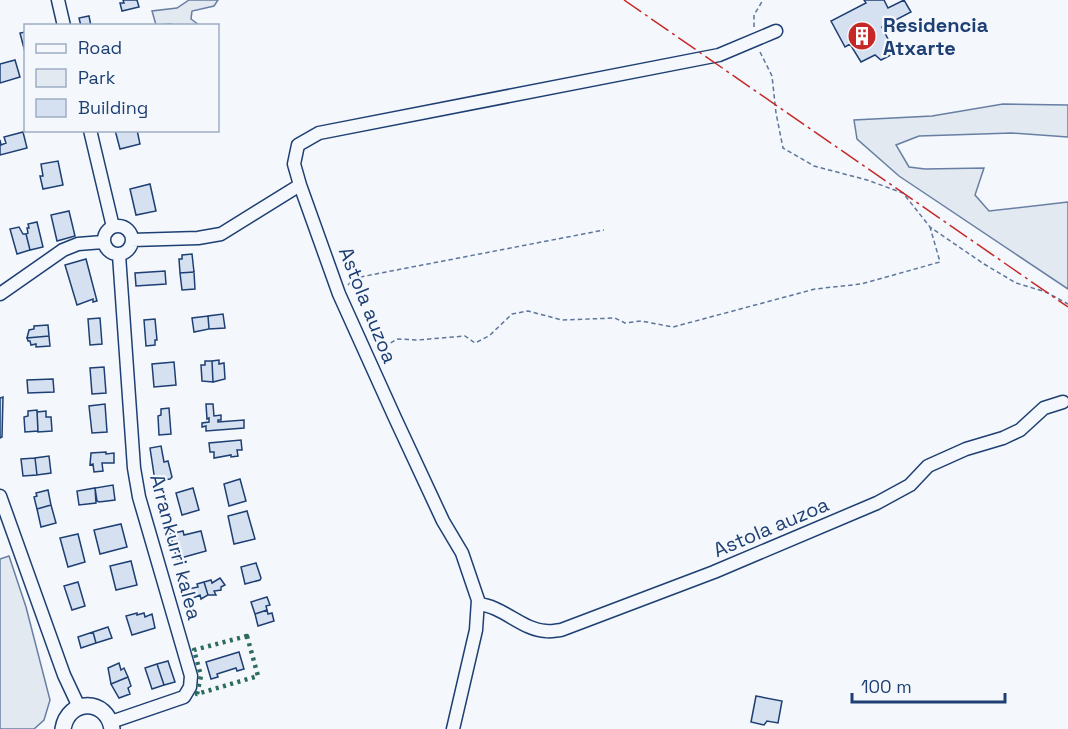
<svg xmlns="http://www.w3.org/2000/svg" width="1068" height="729" font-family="'Space Grotesk',sans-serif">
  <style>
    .green { fill: #e3e9f0; stroke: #687fa3; stroke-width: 1.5 }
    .building { fill: #d5e0f0; stroke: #1d3f73; stroke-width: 1.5 }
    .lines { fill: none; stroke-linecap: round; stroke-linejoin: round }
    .minor-casing { stroke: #1d3f73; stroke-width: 15 }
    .major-casing { stroke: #1d3f73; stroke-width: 18 }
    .path { stroke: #5e769c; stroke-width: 1.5; stroke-dasharray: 4.5 3; stroke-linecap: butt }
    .minor { stroke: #f4f7fb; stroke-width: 12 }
    .major { stroke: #f4f7fb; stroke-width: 15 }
    .hedge { stroke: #2c6c60; stroke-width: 4.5; stroke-dasharray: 3 4.5; stroke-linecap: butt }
    .power { stroke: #c62828; stroke-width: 1.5; stroke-dasharray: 21 4.5 3 4.5; stroke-linecap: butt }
    .labels { text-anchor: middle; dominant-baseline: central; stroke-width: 4.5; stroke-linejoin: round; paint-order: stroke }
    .poi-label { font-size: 20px; font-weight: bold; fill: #1d3f73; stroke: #f4f7fb; text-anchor: start }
    .street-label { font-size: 20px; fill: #1d3f73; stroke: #f4f7fb }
  </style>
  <rect width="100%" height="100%" fill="#f4f7fb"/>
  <path class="green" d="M189,0h29l-4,6 -22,5 -1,8 8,6h-26l-2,-1 -15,1 -4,-14 25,-3z
    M1003,104l65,1v32l-56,-4 -93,3 -23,9 13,22 16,2 59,-1 -9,27 14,16 79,-9v87l-169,-113 -42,-37 -3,-19 78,-4z
    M9,556l17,51 24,93 -6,20 -10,9h-34v-170z"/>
  <path class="building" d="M123,0h14l2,7 -17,4 -2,-8h4z
    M864,0h20l4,8 16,-8 7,12 -29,15 13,26 -14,7 -6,-5 -14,7 -11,-18 -5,3 -14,-26 35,-18z
    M89,16l2,10h-10l-2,-8z
    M26,32v24l-6,-23z
    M15,60l5,17 -20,6v-19z
    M115,130h22l3,14 -20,5z
    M23,132l4,16 -27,7v-15l1,5 5,-2 -2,-6z
    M58,161l5,24 -20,4 -3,-13h3l-2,-12z
    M150,184l6,27 -20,4 -6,-26z
    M69,211l6,25 -18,5 -6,-26z
    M37,222l6,25 -13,3 -4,-16 2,-1 -1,-5h2l-1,-4z
    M19,227l4,7h3l4,16 -13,4 -7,-25z
    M192,254l2,18 -14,1 -1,-14h3v-4z
    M86,259l11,42 -4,1v-3l-16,6 -12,-40z
    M165,271l1,13 -30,2 -1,-13z
    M194,272l1,17 -13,1 -2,-17z
    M223,314l2,14 -16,1 -1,-13z
    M208,316l1,13 -15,3 -2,-14z
    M100,318l2,26 -12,1 -2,-26z
    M155,319l2,21h-2v5l-9,1 -2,-26z
    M48,325l1,11 -22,2 2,-8 5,-1v-3z
    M49,336l1,10 -14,1v-3l-5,1 -1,-4h-2l-1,-3z
    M219,360v4l5,-1 1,16 -12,3 -1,-21z
    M205,361h7l1,21 -11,-1 -1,-16h4z
    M174,362l2,23 -22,2 -2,-23z
    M104,367l2,26 -14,1 -2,-26z
    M53,379l1,13 -26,1 -1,-13z
    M3,397l-1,40 -2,1v-40z
    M105,404l2,28 -15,1 -3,-27z
    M206,404h7l1,12 7,-1v5h-3v2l26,-2v8l-38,3v-5l-4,1v-4l7,-1v-4l-2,1z
    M169,408l2,26 -12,1 -1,-19 3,-1v-6z
    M37,410l1,21 -13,1 -1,-15 4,-1v-5z
    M46,411v6h5l1,14 -14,1 -1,-20z
    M241,440l1,10h-5l1,6 -7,1v-2l-17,3v-6h-4l-1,-9z
    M161,446l3,16 4,-1 4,16 -2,2 -15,2 -5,-33z
    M106,452v2l8,-1v10h-12l1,8 -9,1 -1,-8 -3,1 1,-12z
    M49,456l2,17 -14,2 -2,-17z
    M35,458l2,17 -14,1 -2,-17z
    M240,479l6,22 -17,5 -5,-22z
    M113,485l2,15 -16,2 -2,-1 -2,-13z
    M95,488l1,15 -17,2 -2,-14z
    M193,488l6,22 -17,5 -6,-22z
    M48,490l3,15 -14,4 -3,-12 3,-1 -1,-3z
    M51,505l5,18 -15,4 -4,-18z
    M247,511l8,28 -21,5 -6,-28z
    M121,524l6,23 -27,7 -6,-24z
    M183,531l1,4 17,-4 5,20 -29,8 -7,-25z
    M78,534l7,28 -17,5 -8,-29z
    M131,561l6,24 -21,5 -6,-24z
    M256,563l5,15 -1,2 -15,4 -4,-17z
    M220,578l5,7 -4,2v3l-7,1 2,4h-8l-4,-13 7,-2 1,3z
    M78,582l7,24 -13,4 -8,-24z
    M204,582l4,13 -7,4 -1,-4 -9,4 -3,-10 10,-2 -1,-3z
    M267,597l3,8 -4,1 1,4 -12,4 -4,-12z
    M267,610l1,4 4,-1 2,8 -16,5 -3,-12z
    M137,613v2l7,-2 1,4 7,-3 3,14 -23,7 -6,-19z
    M108,627l4,11 -16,5 -3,-11z
    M93,632l3,11 -15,5 -3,-11z
    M239,652l5,17 -7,2 -1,-3 -19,6 1,3 -7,2 -5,-17z
    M168,661l7,21 -11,3 -7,-21z
    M119,663l2,7 3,-2 4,9 -17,7 -3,-16z
    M157,664l7,21 -12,4 -7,-21z
    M128,677l3,9 -3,2 2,6 -11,4 -8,-14z
    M756,696l26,5 -4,22 -11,-2 -3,4 -13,-3z"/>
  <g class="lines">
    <g class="minor-casing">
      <path id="minor" d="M58,0l6,26
        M90,130l23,97
        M300,185l-6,-21 4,-19 21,-12 400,-78 57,-24
        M104 240a14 14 0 1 1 28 0a14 14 0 1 1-28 0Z
        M132,240l66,-2 23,-4 79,-49 39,109 56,124 48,103 19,32 16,47 -2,30 -23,99
        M0,294l63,-44 15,-6 25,-2
        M0,496l64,179 15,32
        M478,604c25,2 44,26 68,27 5,1 11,-1 15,-1l153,-58 163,-69 33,-18 18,-19 38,-17 37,-11 17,-8 24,-22 19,-6
        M111,722l73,-25 6,-10 1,-11 -52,-179 -5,-29 -15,-213"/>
    </g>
    <g class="major-casing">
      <path id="major" d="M63,729c5,-31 44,-31 49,0"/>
    </g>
    <path class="path" d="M754,27v-12l9,-15
      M760,52l12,24 4,37 7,35 31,18 53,14 36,13 27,34 54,37 32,19 30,9 22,12
      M348,285l7,-7 249,-48
      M378,351l19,-12 21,1 47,-4 10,7 14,-7 23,-22 16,-3 34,9 53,-2 10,5 16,-2 32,6 142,-38 46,-5 79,-22 -10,-35"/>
    <use href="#minor" class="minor"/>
    <use href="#major" class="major"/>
    <path class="hedge" d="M247,636l11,40 -61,18 4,-18 -7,-26z"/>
    <path class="power" d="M624,0l444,307"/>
  </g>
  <defs>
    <g id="building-disc" transform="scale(1.5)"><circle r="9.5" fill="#c62828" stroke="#f4f7fb"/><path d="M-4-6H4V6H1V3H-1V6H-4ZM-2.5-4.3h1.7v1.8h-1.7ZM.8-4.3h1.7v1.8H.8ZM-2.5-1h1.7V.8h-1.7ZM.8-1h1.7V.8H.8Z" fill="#fff"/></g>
  </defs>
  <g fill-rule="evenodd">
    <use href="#building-disc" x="862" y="36"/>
  </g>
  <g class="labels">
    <g class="poi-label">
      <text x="883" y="25">Residencia<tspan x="883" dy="23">Atxarte</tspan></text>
    </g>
    <g class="street-label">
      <text transform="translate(368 305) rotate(68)">Astola auzoa</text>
      <text transform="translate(771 527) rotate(-23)">Astola auzoa</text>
      <text transform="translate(176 547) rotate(75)">Arrankurri kalea</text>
    </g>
  </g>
  <rect x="24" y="24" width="195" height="108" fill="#f4f7fb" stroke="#9eadc5" stroke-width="1.5"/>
  <rect x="36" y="44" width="30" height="9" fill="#f4f7fb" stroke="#9eadc5" stroke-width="1.5"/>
  <text x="78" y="54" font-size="18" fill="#1d3f73">Road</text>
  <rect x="36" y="69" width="30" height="18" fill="#e3e9f0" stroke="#9eadc5" stroke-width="1.5"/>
  <text x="78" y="84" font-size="18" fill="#1d3f73">Park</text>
  <rect x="36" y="99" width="30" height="18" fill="#d5e0f0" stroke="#9eadc5" stroke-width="1.5"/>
  <text x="78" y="114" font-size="18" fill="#1d3f73">Building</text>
  <path d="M852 693v9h153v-9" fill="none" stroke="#1d3f73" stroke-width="3"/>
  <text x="861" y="693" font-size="18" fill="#1d3f73" stroke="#f4f7fb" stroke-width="4.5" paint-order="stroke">100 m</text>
</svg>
